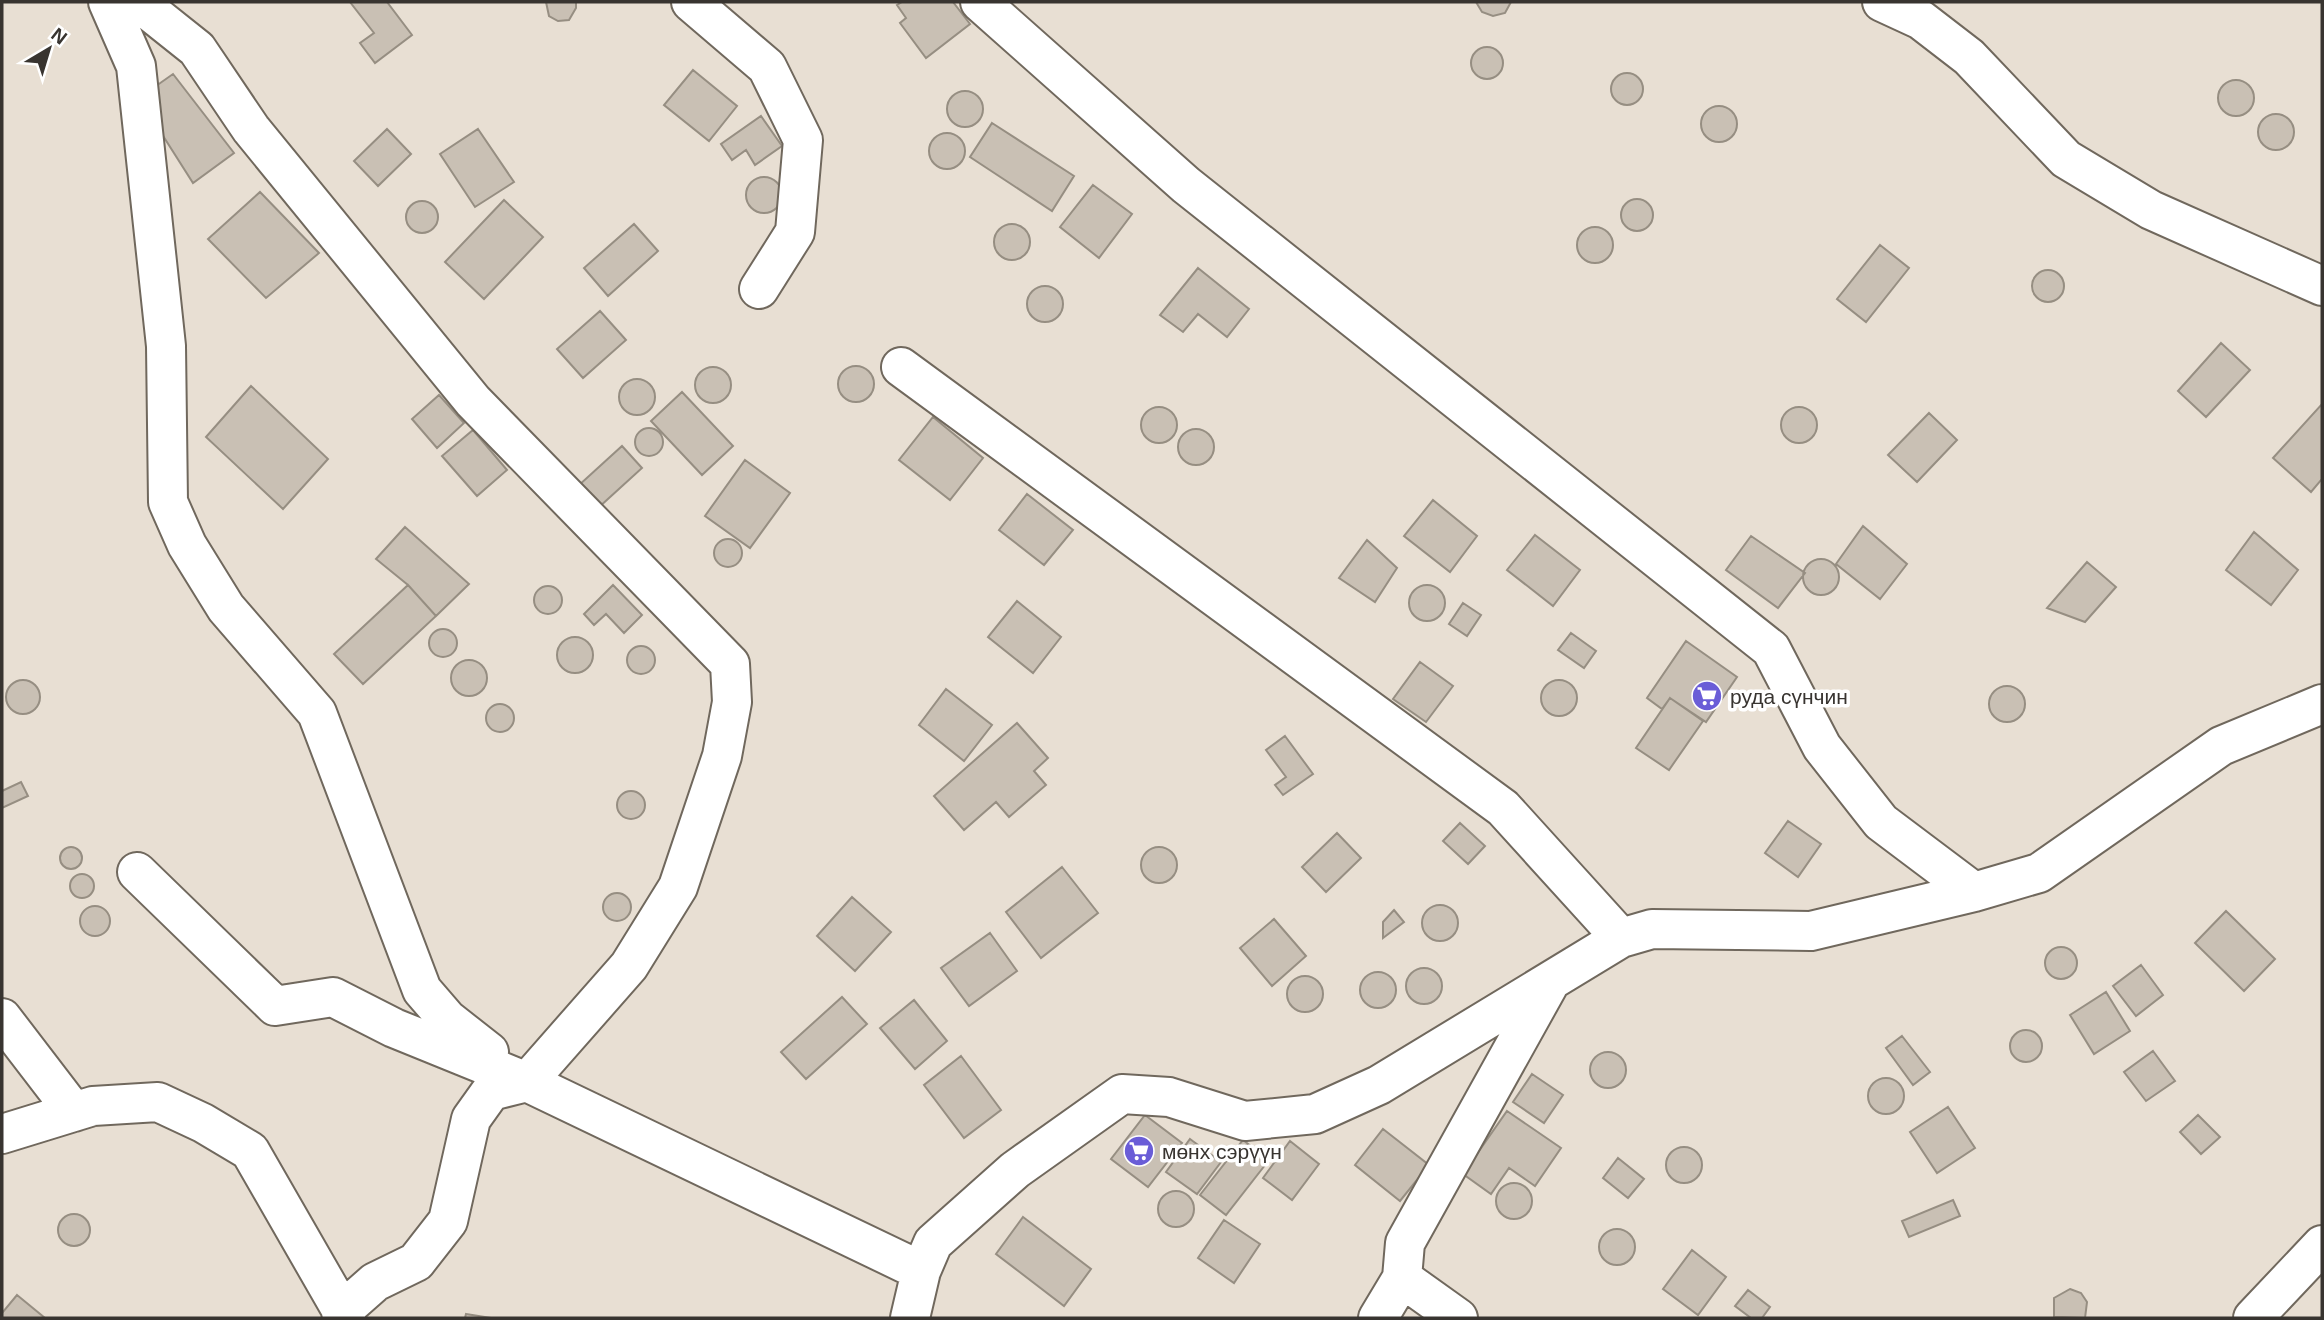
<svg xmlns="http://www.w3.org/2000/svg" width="2324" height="1320" font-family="Helvetica,sans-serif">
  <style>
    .building { fill: #c9c0b4; stroke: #968e82; stroke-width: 2 }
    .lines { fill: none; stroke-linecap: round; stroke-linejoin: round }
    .minor-casing { stroke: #70685d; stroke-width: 42 }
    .minor { stroke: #fff; stroke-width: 38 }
    .labels { text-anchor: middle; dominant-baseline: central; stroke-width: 7; stroke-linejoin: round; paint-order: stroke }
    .poi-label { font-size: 21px; fill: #383430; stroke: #fff; text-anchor: start }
  </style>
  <rect width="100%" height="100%" fill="#e8dfd3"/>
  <path class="building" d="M350,2h37l25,33 -37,28 -15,-20 14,-10z
    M546,2h30v6l-7,12 -11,1 -9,-5z
    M902,2h51l17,22 -44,34 -26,-35 6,-5 -9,-13z
    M1476,2h35l-6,11 -12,3 -11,-4z
    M1471 63a16 16 0 1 1 32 0a16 16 0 1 1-32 0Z
    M693,70l44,36 -28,35 -45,-36z
    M1611 89a16 16 0 1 1 32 0a16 16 0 1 1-32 0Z
    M173,74l61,79 -41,30 -54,-85z
    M2218 98a18 18 0 1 1 36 0a18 18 0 1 1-36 0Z
    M947 109a18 18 0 1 1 36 0a18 18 0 1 1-36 0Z
    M1701 124a18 18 0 1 1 36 0a18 18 0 1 1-36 0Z
    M2258 132a18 18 0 1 1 36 0a18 18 0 1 1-36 0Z
    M761,116l21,30 -27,19 -9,-15 -14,10 -11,-16z
    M992,123l82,53 -22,35 -82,-54z
    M387,129l24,25 -33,32 -24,-25z
    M478,129l36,53 -39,25 -35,-53z
    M929 151a18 18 0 1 1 36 0a18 18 0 1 1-36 0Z
    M746 195a18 18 0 1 1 36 0a18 18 0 1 1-36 0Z
    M1093,185l39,29 -33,44 -39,-31z
    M260,192l59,61 -53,45 -58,-59z
    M1621 215a16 16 0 1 1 32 0a16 16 0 1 1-32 0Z
    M504,200l39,37 -59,62 -39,-37z
    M406 217a16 16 0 1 1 32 0a16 16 0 1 1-32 0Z
    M634,224l24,27 -50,45 -24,-28z
    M994 242a18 18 0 1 1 36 0a18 18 0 1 1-36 0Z
    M1577 245a18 18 0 1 1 36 0a18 18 0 1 1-36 0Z
    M1880,245l29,23 -43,54 -29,-23z
    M1198,268l51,41 -22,28 -29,-23 -15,18 -23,-17z
    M2032 286a16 16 0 1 1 32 0a16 16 0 1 1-32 0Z
    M1027 304a18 18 0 1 1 36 0a18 18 0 1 1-36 0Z
    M600,311l26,29 -43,38 -26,-29z
    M2221,343l29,27 -44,47 -28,-26z
    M838 384a18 18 0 1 1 36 0a18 18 0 1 1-36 0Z
    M695 385a18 18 0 1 1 36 0a18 18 0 1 1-36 0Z
    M619 397a18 18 0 1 1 36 0a18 18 0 1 1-36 0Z
    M251,386l77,73 -45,50 -77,-72z
    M682,392l51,54 -31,29 -51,-54z
    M439,395l25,28 -27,25 -25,-29z
    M2322,404v75l-11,13 -38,-34z
    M1781 425a18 18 0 1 1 36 0a18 18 0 1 1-36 0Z
    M1141 425a18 18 0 1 1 36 0a18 18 0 1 1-36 0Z
    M1929,413l28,27 -40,42 -29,-27z
    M933,417l50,41 -33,42 -51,-40z
    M635 442a14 14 0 1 1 28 0a14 14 0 1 1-28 0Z
    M1178 447a18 18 0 1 1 36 0a18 18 0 1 1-36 0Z
    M473,430l34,40 -30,26 -35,-40z
    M622,446l20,22 -44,40 -20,-22z
    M745,460l45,33 -40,55 -45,-32z
    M1027,494l46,36 -29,35 -45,-35z
    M1433,500l44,36 -27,36 -46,-36z
    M1863,526l44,38 -27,35 -44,-35z
    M405,527l64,57 -33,32 -28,-31 -32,-26z
    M2254,532l44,38 -27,35 -45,-35z
    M1535,535l45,35 -27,36 -46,-36z
    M1751,536l54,37 -27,35 -52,-38z
    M714 553a14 14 0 1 1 28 0a14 14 0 1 1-28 0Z
    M1367,540l30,28 -22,34 -36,-24z
    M1803 577a18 18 0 1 1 36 0a18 18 0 1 1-36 0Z
    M2087,562l29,25 -31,35 -38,-14z
    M408,585l28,31 -73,68 -29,-30z
    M613,585l29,30 -18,18 -18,-19 -12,11 -10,-11z
    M1409 603a18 18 0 1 1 36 0a18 18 0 1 1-36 0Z
    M534 600a14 14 0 1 1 28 0a14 14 0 1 1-28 0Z
    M1017,601l44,36 -28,36 -45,-36z
    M1463,603l18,12 -14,21 -18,-12z
    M429 643a14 14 0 1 1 28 0a14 14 0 1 1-28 0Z
    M1571,633l25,18 -12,17 -26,-18z
    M557 655a18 18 0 1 1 36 0a18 18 0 1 1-36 0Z
    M1686,641l51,36 -31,45 -36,-24 -8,11 -15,-11z
    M627 660a14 14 0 1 1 28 0a14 14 0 1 1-28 0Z
    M451 678a18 18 0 1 1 36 0a18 18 0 1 1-36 0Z
    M1420,662l33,24 -27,36 -33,-23z
    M1541 698a18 18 0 1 1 36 0a18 18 0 1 1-36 0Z
    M6 697a17 17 0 1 1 34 0a17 17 0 1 1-34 0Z
    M1989 704a18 18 0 1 1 36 0a18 18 0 1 1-36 0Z
    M946,689l46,36 -28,36 -45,-36z
    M1670,698l33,23 -34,49 -33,-22z
    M486 718a14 14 0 1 1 28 0a14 14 0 1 1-28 0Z
    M1017,723l31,35 -14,13 12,14 -37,32 -13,-15 -32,28 -30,-34z
    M1285,736l28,38 -30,21 -8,-10 11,-8 -20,-27z
    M21,782l7,14 -26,12v-17z
    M617 805a14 14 0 1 1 28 0a14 14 0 1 1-28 0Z
    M1788,821l33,23 -23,33 -33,-24z
    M1460,823l25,23 -17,18 -25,-23z
    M1337,833l24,25 -35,34 -24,-25z
    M60 858a11 11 0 1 1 22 0a11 11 0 1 1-22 0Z
    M1141 865a18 18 0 1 1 36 0a18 18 0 1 1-36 0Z
    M1062,867l36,46 -57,45 -35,-46z
    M70 886a12 12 0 1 1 24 0a12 12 0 1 1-24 0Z
    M603 907a14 14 0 1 1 28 0a14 14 0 1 1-28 0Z
    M852,897l39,35 -36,39 -38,-35z
    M1422 923a18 18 0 1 1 36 0a18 18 0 1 1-36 0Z
    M80 921a15 15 0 1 1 30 0a15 15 0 1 1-30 0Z
    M1394,910l10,12 -21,16v-16z
    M2226,911l49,48 -31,32 -49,-48z
    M1274,919l32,37 -34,30 -32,-38z
    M990,933l27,38 -48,35 -28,-38z
    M2045 963a16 16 0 1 1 32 0a16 16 0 1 1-32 0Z
    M2141,965l22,30 -27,21 -23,-30z
    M1406 986a18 18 0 1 1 36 0a18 18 0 1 1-36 0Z
    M1360 990a18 18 0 1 1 36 0a18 18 0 1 1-36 0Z
    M1287 994a18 18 0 1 1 36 0a18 18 0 1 1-36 0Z
    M2106,992l24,39 -36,23 -24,-39z
    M842,997l25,27 -61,55 -25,-27z
    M914,1000l33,41 -32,28 -35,-41z
    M2010 1046a16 16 0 1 1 32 0a16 16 0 1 1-32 0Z
    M1902,1036l28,36 -17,13 -27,-37z
    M2153,1051l22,30 -29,20 -22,-29z
    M1590 1070a18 18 0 1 1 36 0a18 18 0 1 1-36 0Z
    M961,1056l40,54 -37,28 -40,-53z
    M1532,1074l31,21 -19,28 -31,-21z
    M1868 1096a18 18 0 1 1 36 0a18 18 0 1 1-36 0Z
    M1948,1107l27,41 -38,25 -27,-41z
    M1507,1111l54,37 -26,38 -26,-18 -18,26 -28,-20z
    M1145,1115l37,28 -34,44 -37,-28z
    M2198,1115l22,22 -19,17 -21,-22z
    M1383,1129l46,36 -29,36 -45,-36z
    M1190,1139l31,23 -24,32 -31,-22z
    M1243,1140l26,20 -43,55 -26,-20z
    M1290,1141l29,23 -27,36 -29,-22z
    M1666 1165a18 18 0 1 1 36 0a18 18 0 1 1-36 0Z
    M1618,1158l26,21 -16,19 -25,-20z
    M1496 1201a18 18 0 1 1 36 0a18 18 0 1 1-36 0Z
    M1158 1209a18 18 0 1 1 36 0a18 18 0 1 1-36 0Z
    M1953,1200l7,16 -51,21 -7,-16z
    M58 1230a16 16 0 1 1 32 0a16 16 0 1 1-32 0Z
    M1023,1217l68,52 -27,37 -68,-52z
    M1224,1220l36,24 -26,39 -36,-25z
    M1599 1247a18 18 0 1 1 36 0a18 18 0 1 1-36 0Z
    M1692,1250l34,27 -28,38 -35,-26z
    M2070,1289l11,4 6,9 -2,16 -31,-1v-19z
    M1748,1290l22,17 -8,11h-11l-16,-12z
    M17,1295l28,23h-43v-5z
    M466,1314l25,4h-26z"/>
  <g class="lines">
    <g class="minor-casing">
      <path id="minor" d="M108,2l28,64 30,280 2,156 19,43 39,63 91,105 105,277 25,29 42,33
        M138,2l59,47 54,80 222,272 257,263 2,38 -10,54 -44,131 -49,79 -102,116 -36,9 -20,28 -23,102 -32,41 -41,20 -34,30
        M691,2l76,65 36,73 -8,92 -36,57
        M980,2l206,183 585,464 51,98 59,75 93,70
        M1882,2l39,18 48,37 97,102 85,51 171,76
        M901,367l602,441 118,130
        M137,872l138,134 58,-9 61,31 133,54 394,189 12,-28 82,-73 107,-76 47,3 76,24 70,-7 64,-29 242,-147 31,-9 159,2 163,-39 65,-19 182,-127 101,-42
        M2,1018l72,94
        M2,1134l91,-28 65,-4 45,21 47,28 96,167
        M1402,1278l56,40
        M910,1318l11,-47
        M1378,1318l24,-40 3,-35 143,-257
        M2253,1318l69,-73"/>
    </g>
    <use href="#minor" class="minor"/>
  </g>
  <defs>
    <g id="supermarket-disc" transform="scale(1.575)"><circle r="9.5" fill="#6a5dd7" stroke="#fff"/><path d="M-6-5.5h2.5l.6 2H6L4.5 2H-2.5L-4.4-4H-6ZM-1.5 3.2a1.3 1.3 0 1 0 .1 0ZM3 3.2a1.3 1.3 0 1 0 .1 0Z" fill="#fff"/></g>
  </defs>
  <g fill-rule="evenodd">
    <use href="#supermarket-disc" x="1707" y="696"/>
    <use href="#supermarket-disc" x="1139" y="1151"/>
  </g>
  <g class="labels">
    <g class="poi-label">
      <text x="1730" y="696">руда сүнчин</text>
      <text x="1162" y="1151">мөнх сэрүүн</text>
    </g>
  </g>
  <rect width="2324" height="1320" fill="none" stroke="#383430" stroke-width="7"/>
  <g transform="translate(49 49) rotate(38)" stroke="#ffffff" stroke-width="5" paint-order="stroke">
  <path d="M0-5L12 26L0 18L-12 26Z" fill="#383430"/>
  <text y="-10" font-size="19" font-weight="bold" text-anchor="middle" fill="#383430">N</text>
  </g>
</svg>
